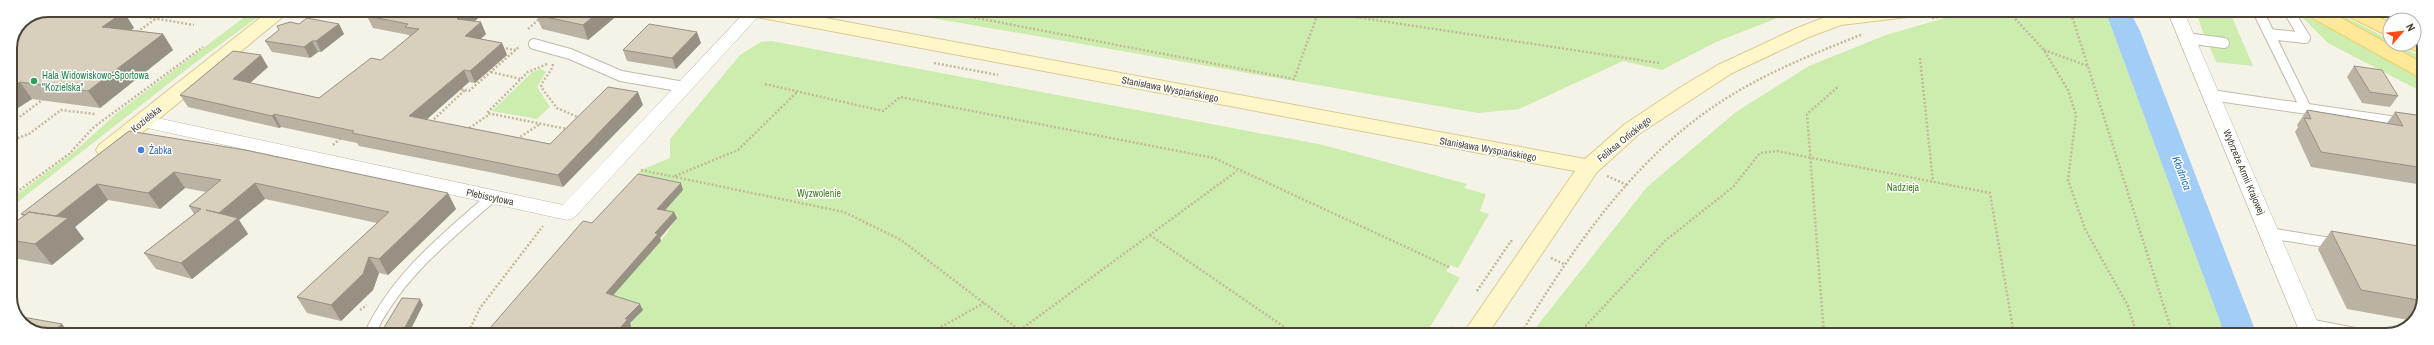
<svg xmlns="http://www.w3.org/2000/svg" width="2434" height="345" font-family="'Archivo Narrow',sans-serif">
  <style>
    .green { fill: #ccedae }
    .water { fill: #a1cdf6 }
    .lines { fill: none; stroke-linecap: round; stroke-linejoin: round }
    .lane-casing { stroke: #c2bbaa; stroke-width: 12 }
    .street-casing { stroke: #c2bbaa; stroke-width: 1 }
    .secondary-casing { stroke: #d9cb95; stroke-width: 2 }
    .primary-casing { stroke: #edcc5e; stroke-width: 2 }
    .path { stroke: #c5b99a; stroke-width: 2.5; stroke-dasharray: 2 2; stroke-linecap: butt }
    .lane { stroke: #fff; stroke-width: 10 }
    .street { fill: #fff; fill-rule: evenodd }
    .secondary { fill: #fff6c9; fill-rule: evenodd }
    .primary { fill: #ffe998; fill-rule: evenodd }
    .wall { fill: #bab2a3 }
    .shaded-wall { fill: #979184 }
    .building { fill: #d8cfbd; stroke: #979184 }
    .leisure-dot { fill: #2e9e5b; stroke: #fff; stroke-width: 1.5 }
    .shop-dot { fill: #3f7fe0; stroke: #fff; stroke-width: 1.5 }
    .labels { text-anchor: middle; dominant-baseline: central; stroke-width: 3; stroke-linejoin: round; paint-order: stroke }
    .leisure-label { font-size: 10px; fill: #27864d; stroke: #fff; text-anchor: start }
    .street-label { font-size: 10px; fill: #4a4336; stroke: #fff }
    .shop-label { font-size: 10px; fill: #366cbe; stroke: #fff; text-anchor: start }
    .park-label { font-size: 10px; fill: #418124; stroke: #fff }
    .water-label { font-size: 11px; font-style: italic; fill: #2674bf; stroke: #fff }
    .rim { fill: none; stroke: #4a4336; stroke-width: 2 }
  </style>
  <rect width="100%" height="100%" fill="#f5f2e8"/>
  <path class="green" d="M886,10h912l-82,32 -54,28 -39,-9 -104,48 -41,4z
    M1994,10h111l120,325h-695l117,-148 89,-75 73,-46 77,-31 55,-16z
    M2195,10h34l24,56 -37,-4 -7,-17 19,3 -3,-9 -21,-4z
    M2336,12l54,28v4h7l27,14v9l-96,-52z
    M250,13l9,3 -63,46 -186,146v-8l65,-49 42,-38z
    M2299,14l15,6 110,60v13l-96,-50z
    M771,41l552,104 144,39 -3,4 22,6 -6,17 9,3 -31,54 -8,-3 -4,6 14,7 -35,57h-791l-6,-9 15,-16 -32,-13 50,-56 15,-22 -19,-4 -17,-35 -7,-1 8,-9 29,-12v-19l70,-84 21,-13z
    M541,69l5,3 -9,15 13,20 -13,12 -45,-8 40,-39z"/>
  <path class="water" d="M2105,10h24l11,21 117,304h-32z"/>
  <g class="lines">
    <g class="lane-casing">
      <path id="lane" d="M255,10l23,3
        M2258,11l48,98
        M2269,34l36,4 -17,-28
        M2186,38l38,5
        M534,44l36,10 51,22 63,11
        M2211,95l213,31
        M2269,233l68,11
        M2308,324l57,11
        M369,335c27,-58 75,-96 122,-137"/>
    </g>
    <g class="street-casing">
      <path id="street" d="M747,10l16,1 -189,207 -7,2 -424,-93 -6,-2 -3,-4 3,-4 6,-2 420,90z
        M2167,10h16l140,325h-22z"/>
    </g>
    <g class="secondary-casing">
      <path id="secondary" d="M270,10h21l-176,145 -8,2 -8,-2 -3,-5 3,-5z
        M742,10h40l803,149 40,-35 59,-39 34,-20 77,-36 48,-19h82l-2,4 -7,2 -75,9 -32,12 -77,36 -93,61 -42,38 -110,163h-25l113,-164 -824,-155 -7,-2z"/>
    </g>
    <g class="primary-casing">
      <path id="primary" d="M2303,10h24l97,54v14l-7,-2 -112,-62z
        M2342,10h24l24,13v14l-46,-23z
        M2378,10h13l19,10h-19z
        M2414,37l8,2 2,15 -17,-7 -2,-3h9z"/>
    </g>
    <path class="path" d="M935,10l359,69 25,-69
      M1309,10l350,53
      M1753,10l6,1
      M2007,10l37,40 24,40 8,25 -8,65 17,49 43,77 9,29
      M2070,10l103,325
      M122,13l72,12
      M1932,18l46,-8
      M528,29l11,-10
      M137,32l20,-14
      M502,48l14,2
      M2044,50l44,16
      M1920,58l13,124
      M934,63l64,12
      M547,64l-19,8 -41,41 80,16
      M553,64c-2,10 -10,14 -12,23l16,21 23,10
      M491,72l30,7
      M765,84l118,27 17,-14 314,61 235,109
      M461,89l8,2 51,-45
      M431,122l34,-32
      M10,124l35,-26
      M466,130l24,-16
      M517,139l23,-15
      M10,141l19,-7 32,-24 34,4
      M333,145l8,-7
      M641,170l203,42 57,28 125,95
      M675,176l63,-26 60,-59
      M1607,176l20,9
      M10,197l59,-43 25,-27 109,-80
      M1150,235l146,100
      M1551,258l13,6
      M1477,291l34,-50 2,2
      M360,310l7,-5
      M1020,330l217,-159
      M467,335l13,-27 63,-82
      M932,335l9,-8 43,-24
      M1448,335l5,-8
      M1520,335c51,-84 113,-175 196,-230 46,-31 97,-51 147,-71
      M1585,335l-4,-4 85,-91 67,-53 27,-34 17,-2 213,42 24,142
      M1824,335l-17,-221 32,-28"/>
    <use href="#lane" class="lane"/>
    <use href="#street" class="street"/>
    <use href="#secondary" class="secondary"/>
    <use href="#primary" class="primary"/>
  </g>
  <path class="wall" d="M375,10h113l-14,11 12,13 -5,5 21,4 5,12 -32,28 -6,-1 -43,38 124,24 93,-39 -80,82 -204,-41 -2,-3 -76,-16 -2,1 -91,-21 -8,-12 88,-28 -18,16 69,15 62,-38 28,-23v-2l-36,-7 -6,-12z
    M542,10h75l2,4 -31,26 -46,-11 -6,-14z
    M124,12l10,16 -3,2 32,4 10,16 -73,58 -68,-9 -22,14v-65l37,-32z
    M299,24h40l5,10 -23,18h-3l-8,6 -38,-6 -7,-11z
    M701,43l-25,26 -49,-8 -4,-11z
    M2354,66l44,30 -8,11 -28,-4 -15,-26z
    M2307,110l80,13 8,-11 29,4v80l-7,-12 -106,-17 -16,-35 3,-5 -1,-2z
    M129,131l327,78 -68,66 -9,-2 -6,17 -32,31 -34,-8 -10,-16 80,-74 -112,-24 -26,21 9,14 -56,45 -36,-10 -12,-16 50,-39 -5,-8 17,-14 -21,-4 -25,21 -52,-9 -33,27 9,12 -32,26 -39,-7 -3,-3v-29l13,-10 -2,-2z
    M683,190l-18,20 9,2 3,6 -17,20 1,3 -48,54 30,15 -13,13 1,3 -8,9h-130l-3,-7z
    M2331,231l93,71 -10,19 -67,-12 -29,-60z"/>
  <path class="shaded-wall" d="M468,10h20l-25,21 -6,-12z
    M601,10h16l2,4 -31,26 -5,-15z
    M124,12l10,16 -22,15 -10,-16z
    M481,22l5,12 -16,14 -5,-12z
    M339,24l5,10 -23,18 -5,-11z
    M697,32l4,11 -25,26 -4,-11z
    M163,34l10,16 -73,58 -12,-17z
    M312,41l6,11 -8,6 -6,-11z
    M502,43l5,12 -32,28 -5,-12z
    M261,55l7,12 -28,25 -7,-13z
    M464,70l5,12 -53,47 -7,-13z
    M20,82l12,17 -22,14v-24z
    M638,92l5,13 -80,82 -5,-12z
    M274,114l7,13 -2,1 -7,-12z
    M174,172l11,16 -25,21 -12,-16z
    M255,183l10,16 -26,21 9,14 -56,45 -11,-16 38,-50z
    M681,183l2,7 -23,26 -3,-7z
    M97,184l11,16 -33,27 9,12 -32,26 -17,-21 16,-24z
    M448,193l8,16 -68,66 -9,-16z
    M674,212l3,6 -17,20 1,3 -52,59 -3,-7 49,-60z
    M369,257l10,16 -6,17 -32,31 -10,-16z
    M420,299l3,6 -15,30h-7z
    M640,304l3,6 -13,13 1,3 -8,9h-9l11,-16z
    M62,324l9,11h-22z"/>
  <path class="building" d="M56,10h56l12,2 -22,15 61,7 -75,57 -68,-9 -10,7v-41l11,-27 17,-7 9,2z
    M375,10h93l-11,9 24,3 -16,14 37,7 -32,28 -6,-1 -55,46 141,28 58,-57 30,5 -80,83 -206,-42 2,-2 -80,-17 -2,2 -92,-21 53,-44 28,4 -28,24 86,19 52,-40 10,2 38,-31 -14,-2 3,-3 -41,-8z
    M542,10h59l-18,15 -47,-10z
    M307,18l32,6 -23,17h-4l-8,6 -39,-6 14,-11 -2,-4 13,-4 9,2z
    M649,24l48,8 -25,26 -49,-8z
    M2354,66l28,4 16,26 -28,-4z
    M2307,110l96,16 -8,-14 29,4v52l-103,-16 -17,-34 7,1z
    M129,131l116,19 203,43 -69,66 -10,-2 -6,17 -32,31 -34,-8 92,-85 -134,-29 -36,30 -13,-3 32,8 -57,45 -37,-10 57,-44 -12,-3 32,-26 -47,-8 -26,21 -51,-9 -41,32 -27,-4 -4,3 -4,-1z
    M638,174l43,9 -24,26 17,3 -19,21 3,1 -52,59 34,11 -15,15h3l-14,16h-101l2,-2 -25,-5 93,-107 9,2z
    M29,212l39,6 -33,26 -25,-4v-14z
    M2331,231l93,16v54l-63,-11z
    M402,298l18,1 -19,36h-24l1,-3 4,-1z
    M17,316l45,8 -13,11h-6l-22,-11z"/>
  <circle class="leisure-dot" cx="34" cy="81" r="4"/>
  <circle class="shop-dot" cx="141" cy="150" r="4"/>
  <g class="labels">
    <g class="leisure-label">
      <text x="42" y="75">Hala Widowiskowo-Sportowa<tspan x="42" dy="12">"Kozielska"</tspan></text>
    </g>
    <g class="street-label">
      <text transform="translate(1170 89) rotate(11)">Stanisława Wyspiańskiego</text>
      <text transform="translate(146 119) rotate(-39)">Kozielska</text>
      <text transform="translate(1624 139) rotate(-39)">Feliksa Orlickiego</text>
      <text transform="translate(1488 149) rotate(10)">Stanisława Wyspiańskiego</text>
      <text transform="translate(2244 172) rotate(67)">Wybrzeże Armii Krajowej</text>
      <text transform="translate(490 197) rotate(12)">Plebiscytowa</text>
    </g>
    <g class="shop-label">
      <text x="149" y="150">Żabka</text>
    </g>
    <g class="park-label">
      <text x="1903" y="187">Nadzieja</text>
      <text x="819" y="193">Wyzwolenie</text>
    </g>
    <g class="water-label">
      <text transform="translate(2182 173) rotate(69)">Kłodnica</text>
    </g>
  </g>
  <path d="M0 0H2434V345H0ZM48 17H2386A31 31 0 0 1 2417 48V297A31 31 0 0 1 2386 328H48A31 31 0 0 1 17 297V48A31 31 0 0 1 48 17Z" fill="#fff" fill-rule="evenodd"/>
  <path class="rim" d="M48 17H2386A31 31 0 0 1 2417 48V297A31 31 0 0 1 2386 328H48A31 31 0 0 1 17 297V48A31 31 0 0 1 48 17Z"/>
  <g transform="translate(2402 32) rotate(62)"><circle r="19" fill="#ffffff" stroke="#b7b4af"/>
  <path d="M0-3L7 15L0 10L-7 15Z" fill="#ff4916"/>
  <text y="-6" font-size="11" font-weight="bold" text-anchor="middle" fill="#4a4336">N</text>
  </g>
</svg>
